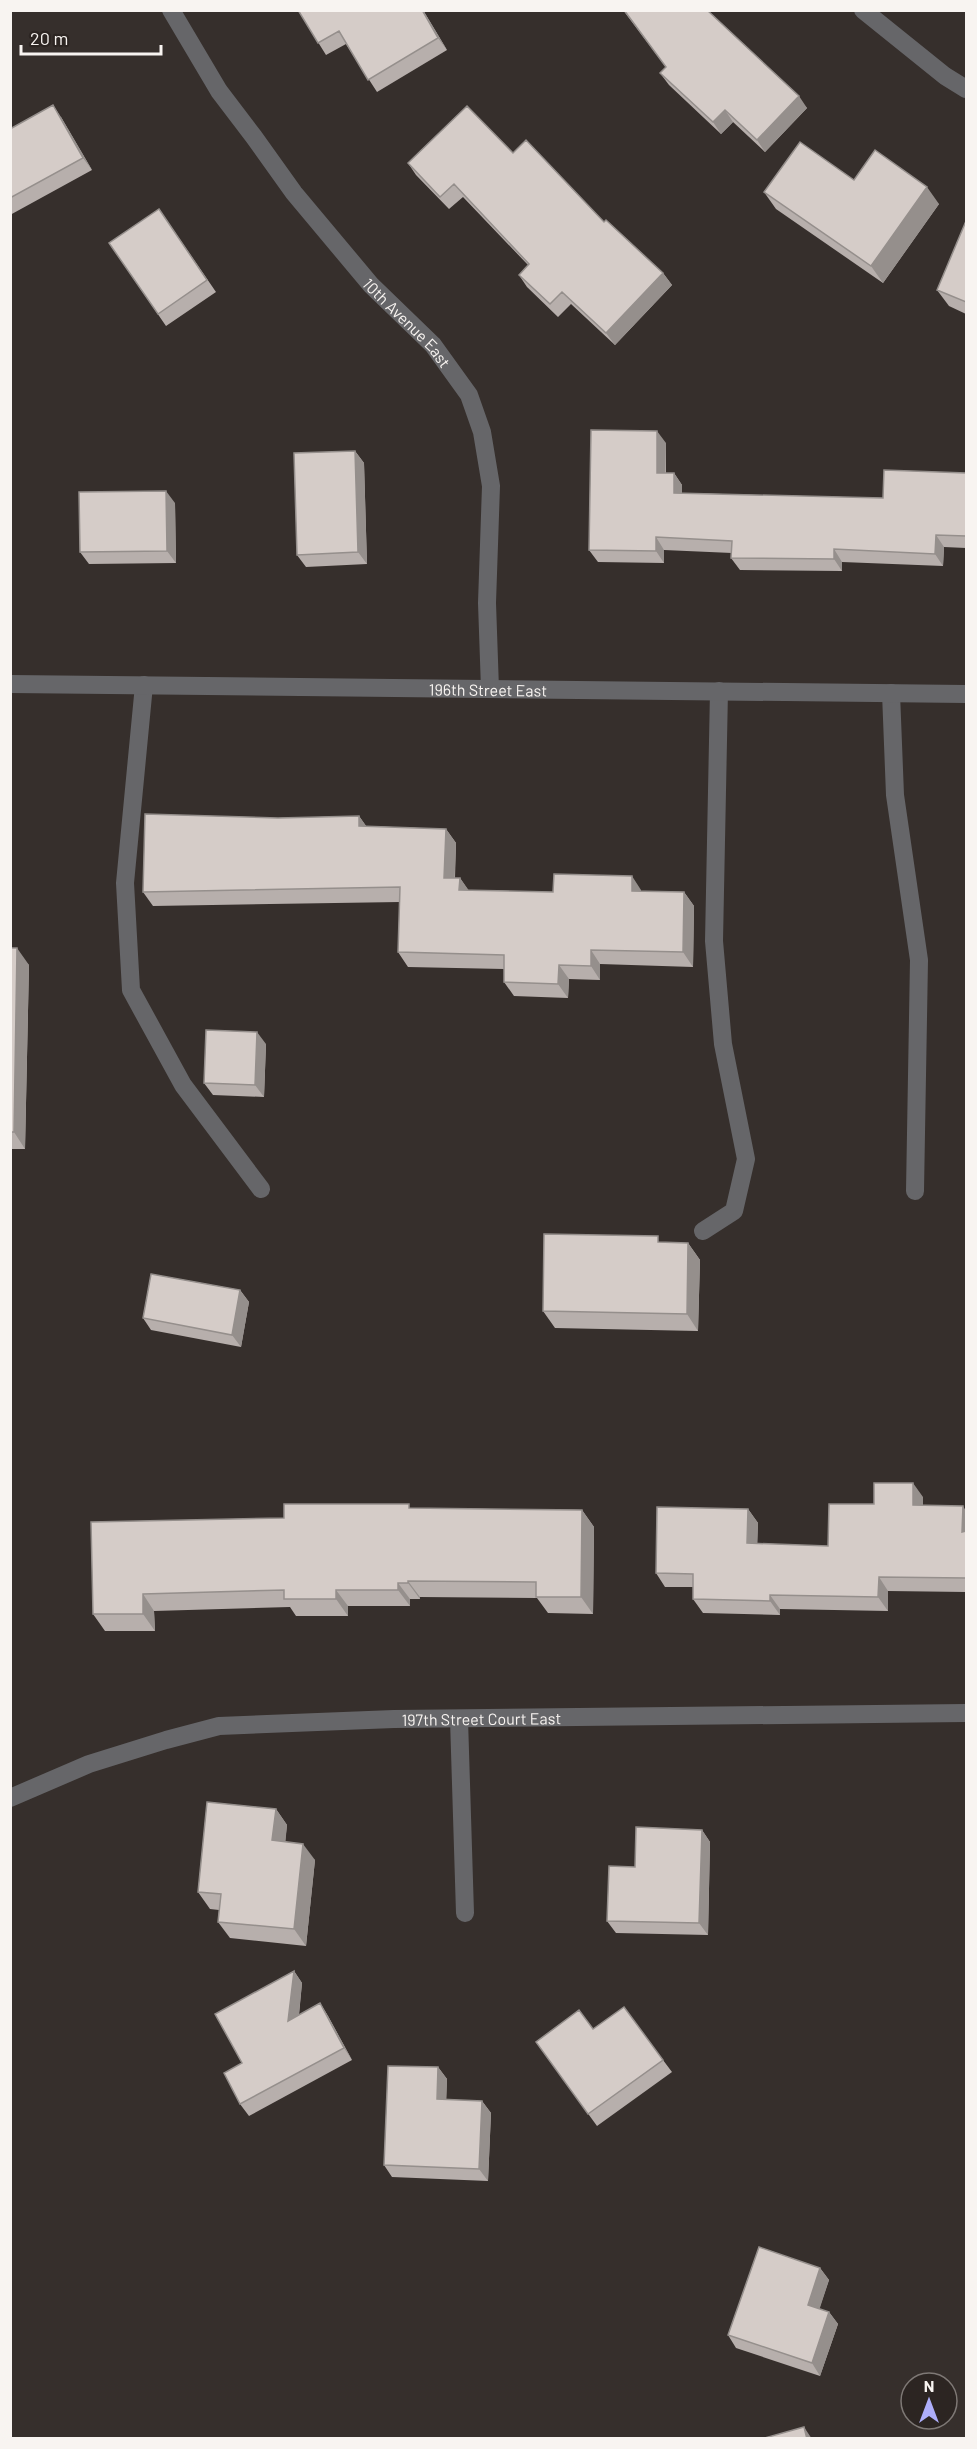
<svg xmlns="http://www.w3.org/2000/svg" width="977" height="2449" font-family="Barlow,sans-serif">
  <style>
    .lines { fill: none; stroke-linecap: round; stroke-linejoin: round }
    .lane { stroke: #666669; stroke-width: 18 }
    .street { stroke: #666669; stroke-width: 18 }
    .wall { fill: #b7afac }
    .shaded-wall { fill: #958f8c }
    .building { fill: #d5ccc8; stroke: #958f8c; stroke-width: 1.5 }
    .labels { text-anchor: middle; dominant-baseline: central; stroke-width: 6; stroke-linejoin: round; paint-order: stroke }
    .street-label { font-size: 16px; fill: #f8f4f1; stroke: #2c2522 }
  </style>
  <rect width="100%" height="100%" fill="#362f2c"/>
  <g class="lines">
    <path class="lane" d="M144,685l-19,198 6,107 52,95 78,104
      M891,693l4,102 24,165 -4,231
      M703,1231l31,-20 12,-52 -23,-115 -9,-103 5,-250
      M459,1719l6,194"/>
    <g class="street">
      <path id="s1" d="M171,10l48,81 35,46 40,56 77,92 62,60 36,50 13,37 9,54 -4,117 3,86"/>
      <path d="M863,10l82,66 21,13"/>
      <path id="s2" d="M10,684l956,10"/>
      <path id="s3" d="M10,1798l79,-34 77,-24 53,-14 175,-7 572,-6"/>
    </g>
  </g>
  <path class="wall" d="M298,10h125l24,40 -70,42 -31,-48 -20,11z
    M623,10h84l100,98 -42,44 -32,-30 -12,12 -52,-49 -9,-12 6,-6z
    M61,117l31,53 -82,45v-86z
    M513,153l91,69 59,51 9,12 -57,60 -44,-41 -13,13 -31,-30 -8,-12 9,-10 -65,-68 -14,12 -33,-34 -8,-12z
    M854,180l85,24 -56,79 -107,-74 -12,-17z
    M159,209l57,83 -50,34 -57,-83z
    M966,221v93l-17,-8 -12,-16z
    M666,443v30h8l8,12v8l201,5 83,-25v75l-22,-1 -1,19 -101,-4v9l-102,-1 -9,-12 1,-5 -68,-3v13l-66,-1 -9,-12z
    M355,451l9,12 3,101 -61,3 -9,-12z
    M175,503l1,60 -87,1 -9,-12z
    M359,816l7,10 80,3 10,14 -1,35h5l8,12 85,2 88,-2v1l43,1 10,14 -1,61 -93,-3v16l-31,-1 -1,19 -54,-2 -10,-14v-13l-96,-2 -10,-15 2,-50 -247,4 -10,-14 135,-74z
    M10,948l19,17 -4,184h-15z
    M266,1044l-2,53 -51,-2 -9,-12z
    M688,1243l12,17 -2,71 -143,-3 -12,-17z
    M240,1290l9,12 -8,45 -90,-17 -8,-12z
    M923,1497v8l43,6v81l-78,-1v20l-108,-2v6l-77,-2 -10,-14v-12h-28l-9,-14 92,-64 10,14 -1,21 71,2 46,-42z
    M412,1508l170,2 12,17 -1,87 -45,-1 -11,-15 -117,-1v2h-10v7h-62v10h-52l-6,-9 -136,4 1,20h-50l-12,-17 191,-96z
    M276,1809l11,16 -2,17 30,18 -9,86 -76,-8 -12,-16 1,-12 -9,-1 -12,-17z
    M702,1830l8,12 -2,93 -92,-2 -9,-12 28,-54z
    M294,1971l8,12 -3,32 21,-12 8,13 24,44 -103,56 -9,-12 2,-41z
    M593,2029l70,31 9,12 -75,54 -61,-84z
    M438,2067l9,12 -1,21 36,1 9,12 -3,68 -96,-4 -8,-12z
    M820,2268l9,12 -10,29 10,3 9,12 -18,52 -84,-28 -8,-13z"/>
  <path class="shaded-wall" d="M422,10h1l24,40 -9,-12z
    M799,96l8,12 -42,44 -8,-12z
    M53,105l8,12 31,53 -9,-12z
    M725,110l8,12 -12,12 -8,-12z
    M927,187l12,17 -56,79 -12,-17z
    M663,273l9,12 -57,60 -9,-12z
    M657,431l9,12 -1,42 -8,-12z
    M355,451l9,12 3,101 -9,-12z
    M674,473l8,12v20l-8,-12z
    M166,491l9,12 1,60 -9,-12z
    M936,535l8,12 -1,19 -8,-12z
    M656,537l8,13v13l-8,-12z
    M834,549l8,13v9l-8,-12z
    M359,816l10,14 -10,-4z
    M446,829l10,14 -2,49 -10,-14z
    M632,876l9,14v15l-9,-14z
    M460,878l10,14 -11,-2z
    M684,892l10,14 -1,61 -10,-15z
    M17,948l12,17 -4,184 -11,-17z
    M591,950l9,14v16l-9,-14z
    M559,965l10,14 -1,19 -10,-14z
    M257,1032l9,12 -2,53 -9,-12z
    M688,1243l12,17 -2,71 -11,-17z
    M240,1290l9,12 -8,45 -9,-12z
    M913,1483l10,14v22l-10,-14z
    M963,1506l3,5v27l-4,-6z
    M748,1509l10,14 -1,34 -10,-14z
    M582,1510l12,17 -1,87 -12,-17z
    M879,1577l9,14v20l-10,-14z
    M408,1581l12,16v2l-12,-16z
    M398,1583l12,16v7l-12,-16z
    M336,1590l12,16v10l-12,-17z
    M143,1594l11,17 1,20 -12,-17z
    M770,1595l10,14v6l-10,-14z
    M276,1809l11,16 -3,32 -12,-17z
    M702,1830l8,12 -2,93 -9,-12z
    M303,1844l12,16 -9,86 -12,-17z
    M294,1971l8,12 -5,50 -9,-12z
    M320,2003l8,13 24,44 -8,-12z
    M438,2067l9,12 -1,32 -9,-12z
    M482,2101l9,12 -3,68 -9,-12z
    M820,2268l9,12 -12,37 -9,-12z
    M829,2312l9,12 -18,52 -8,-13z
    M804,2427l8,12h-5z"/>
  <path class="building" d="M298,10h124l16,28 -70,42 -29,-49 -21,12z
    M624,10h83l92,86 -42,44 -32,-30 -12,12 -53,-49 6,-6z
    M53,105l30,53 -73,40v-69z
    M467,106l46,47 13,-13 78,82 2,-2 57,53 -57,60 -44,-41 -12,12 -31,-29 10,-11 -75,-80 -14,13 -32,-34z
    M800,142l54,38 21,-30 52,37 -56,79 -107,-74z
    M159,209l48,71 -49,34 -49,-71z
    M966,221v81l-29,-12z
    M591,430l66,1v42h17v20l209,5 1,-28 82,3v63l-30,-1 -1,19 -101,-5v10l-103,-1 1,-17 -76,-4v14l-67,-1z
    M355,451l3,101 -61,3 -3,-102z
    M166,491l1,60 -87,1 -1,-60z
    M145,814l133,4 81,-2v10l87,3 -2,49h16l-1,12 94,2 1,-18 78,2v15l52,1 -1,60 -92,-2v16l-32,-1 -1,19 -54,-2v-27l-106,-3 2,-65 -257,5z
    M10,948h7l-3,184h-4z
    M206,1030l51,2 -2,53 -51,-2z
    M544,1234l114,2v6l30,1 -1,71 -144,-3z
    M151,1274l89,16 -8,45 -89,-17z
    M874,1483h39v22l50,1 -1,26 4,-1v47l-87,-1 -1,20 -108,-2v6l-77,-2v-25l-37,-1 1,-66 91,2 -1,34 81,3 1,-42h45z
    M284,1504h125v4l173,2 -1,87h-45v-15l-128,-1v2h-10v7h-62v9h-52v-9l-141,4v20h-50l-2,-92 193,-4z
    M207,1802l69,7 -4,31 31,4 -9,85 -76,-7 3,-28 -23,-2z
    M636,1827l66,3 -3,93 -92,-2 2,-55 26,1z
    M294,1971l-6,50 32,-18 24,45 -104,56 -16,-31 18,-10 -27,-49z
    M624,2007l39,53 -75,54 -52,-72 43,-32 14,19z
    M388,2066l50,1 -1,32 45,2 -3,68 -95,-4z
    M759,2247l61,21 -12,37 21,7 -17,51 -84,-28z
    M804,2427l3,12h-46z"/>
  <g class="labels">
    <g class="street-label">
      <text stroke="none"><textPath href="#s1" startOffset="393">10th Avenue East</textPath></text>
      <text stroke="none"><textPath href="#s2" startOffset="478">196th Street East</textPath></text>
      <text stroke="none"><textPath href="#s3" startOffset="484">197th Street Court East</textPath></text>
    </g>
  </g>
  <rect width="977" height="2449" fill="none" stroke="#f8f4f1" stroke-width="24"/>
  <g transform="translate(929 2401)"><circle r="28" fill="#2c2522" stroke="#7e7875" stroke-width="1.5"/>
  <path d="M0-4.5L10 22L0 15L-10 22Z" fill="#aeaefa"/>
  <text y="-9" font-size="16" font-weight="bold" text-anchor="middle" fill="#f8f4f1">N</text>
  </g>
  <path d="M21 45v9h140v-9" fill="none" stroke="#f8f4f1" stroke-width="3"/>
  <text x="30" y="45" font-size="18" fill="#f8f4f1" stroke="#2c2522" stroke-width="4.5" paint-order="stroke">20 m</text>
</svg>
